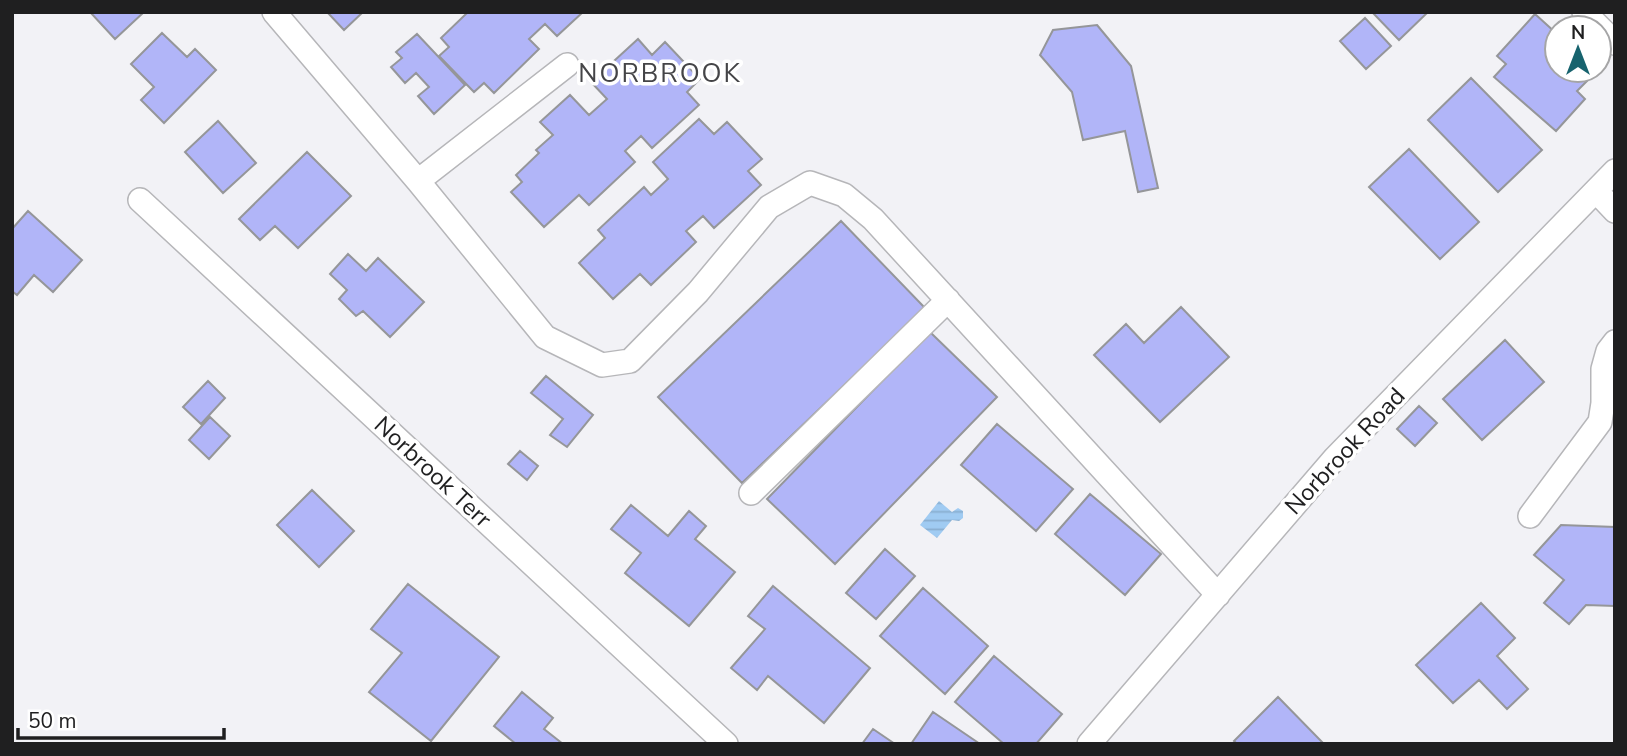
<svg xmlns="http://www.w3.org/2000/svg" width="1627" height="756" font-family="'Nunito Sans',sans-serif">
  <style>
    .water { fill: url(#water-rules) }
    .building { fill: #b1b5f8; stroke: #959699; stroke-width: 2 }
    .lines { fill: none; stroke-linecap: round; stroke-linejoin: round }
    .street-casing { stroke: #b6b6b9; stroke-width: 26 }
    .street { stroke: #fff; stroke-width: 23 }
    .labels { text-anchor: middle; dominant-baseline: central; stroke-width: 7; stroke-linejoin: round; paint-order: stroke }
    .street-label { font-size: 24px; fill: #1f1f20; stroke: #fff }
    .neighbourhood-label { font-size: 26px; letter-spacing: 2px; fill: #444447; stroke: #fff }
  </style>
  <defs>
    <pattern id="water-rules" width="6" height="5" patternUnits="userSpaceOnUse" patternTransform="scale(1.75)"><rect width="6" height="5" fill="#a0cbf2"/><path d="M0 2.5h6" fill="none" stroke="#89aecf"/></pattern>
  </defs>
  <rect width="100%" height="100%" fill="#f2f2f6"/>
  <path class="water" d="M939,501l13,11 6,-4 5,3v7l-4,3 -7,-1 -15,18 -17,-13z"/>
  <path class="building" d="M90,12h54l-29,27z
    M327,12h36l-19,18z
    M468,12h115l-26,24 -12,-12 -16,15 10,10 -45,44 -10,-10 -10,9 -35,-36 10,-9 -8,-9z
    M1372,12h56l-29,28z
    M1535,14l22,20v36h24l9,8 -13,13 8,8 -29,32 -62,-54 12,-13 -9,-8z
    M1365,18l26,28 -25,23 -26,-28z
    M1097,25l34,41 27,122 -20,4 -13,-61 -42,9 -11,-48 -32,-37 13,-25z
    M162,33l25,24 8,-8 21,21 -52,53 -23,-23 13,-13 -23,-23z
    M417,34l48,51 -31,29 -16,-18 11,-9 -13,-14 -11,10 -14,-16 11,-9 -6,-6z
    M638,39l14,16 13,-13 35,37 -13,13 12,13 -47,43 -11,-12 -16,15 10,11 -46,43 -10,-10 -35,32 -33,-35 11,-10 -6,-7 23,-22 -3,-3 17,-15 -13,-13 30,-27 19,20 18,-16 -16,-17z
    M1471,78l71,72 -44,42 -70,-72z
    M699,119l15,15 13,-12 35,37 -14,12 13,14 -47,43 -11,-12 -17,15 10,11 -45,43 -11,-11 -27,25 -34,-36 26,-25 -7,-8 46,-43 7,8 17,-16 -15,-17z
    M218,121l38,42 -33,30 -38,-41z
    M1409,149l70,73 -39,37 -71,-72z
    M307,152l44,44 -53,52 -23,-22 -15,14 -21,-21z
    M28,211l54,49 -29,32 -19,-17 -17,20 -5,-4v-62z
    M841,221l84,87 -183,175 -84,-86z
    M348,254l18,17 12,-13 46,44 -34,35 -27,-26 -7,5 -17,-17 8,-9 -17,-16z
    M1181,307l48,50 -69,65 -66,-67 32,-31 18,19z
    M930,332l67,65 -162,167 -68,-65z
    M1505,340l39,42 -62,58 -39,-41z
    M546,376l47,39 -26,32 -17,-12 13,-16 -32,-26z
    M208,381l17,17 -24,26 -18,-17z
    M1419,406l18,17 -22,23 -18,-17z
    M210,417l20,19 -21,23 -20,-19z
    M997,424l76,65 -37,42 -75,-66z
    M520,451l18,15 -11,14 -19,-16z
    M312,490l42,41 -35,36 -42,-42z
    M1090,494l71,60 -36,41 -70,-61z
    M631,505l37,31 21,-25 17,15 -11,13 40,33 -46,54 -64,-53 16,-20 -30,-24z
    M1561,525l54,2v79l-29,-1 -17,19 -25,-21 20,-23 -30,-25z
    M885,549l30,27 -39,43 -30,-26z
    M408,584l91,73 -68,84 -62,-49 33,-39 -31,-24z
    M773,586l97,82 -46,55 -56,-47 -11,14 -26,-22 34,-39 -17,-13z
    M923,588l65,58 -43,48 -65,-58z
    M1481,603l34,35 -18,18 31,33 -21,20 -28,-29 -26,23 -37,-38z
    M994,656l68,58 -26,30h-32l-49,-42z
    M522,692l31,26 -9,11 19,15h-47l-22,-18z
    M1278,697l46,47h-87l-3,-3z
    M933,712l47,32h-69z
    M873,729l22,15h-33z"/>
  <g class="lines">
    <g class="street-casing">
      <path id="street" d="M274,12l144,169 127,156 57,28 28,-4 68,-69 71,-85 41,-24 34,12 29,24 345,376
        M1584,12l31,31
        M418,181l149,-116
        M1596,191l19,20
        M140,200l586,544
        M751,493l197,-193
        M1530,516l70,-94 3,-19v-34l5,-18 7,-9
        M1089,744l246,-286 280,-287"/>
    </g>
    <use href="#street" class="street"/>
  </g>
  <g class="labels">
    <g class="street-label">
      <text transform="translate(1345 451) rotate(-47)">Norbrook Road</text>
      <text transform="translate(433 472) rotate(43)">Norbrook Terr</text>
    </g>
    <g class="neighbourhood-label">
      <text x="660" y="73">NORBROOK</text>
    </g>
  </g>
  <rect width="1627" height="756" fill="none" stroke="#1f1f20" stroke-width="28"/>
  <g transform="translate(1578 49)"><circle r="33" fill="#ffffff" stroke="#a5a5a6" stroke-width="2"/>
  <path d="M0-5L12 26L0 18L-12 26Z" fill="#17636e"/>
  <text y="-10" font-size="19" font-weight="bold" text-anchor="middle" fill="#1f1f20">N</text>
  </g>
  <path d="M18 728v10h206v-10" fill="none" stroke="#1f1f20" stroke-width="3.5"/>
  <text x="28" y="728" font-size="21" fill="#1f1f20" stroke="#ffffff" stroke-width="5" paint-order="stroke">50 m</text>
</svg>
